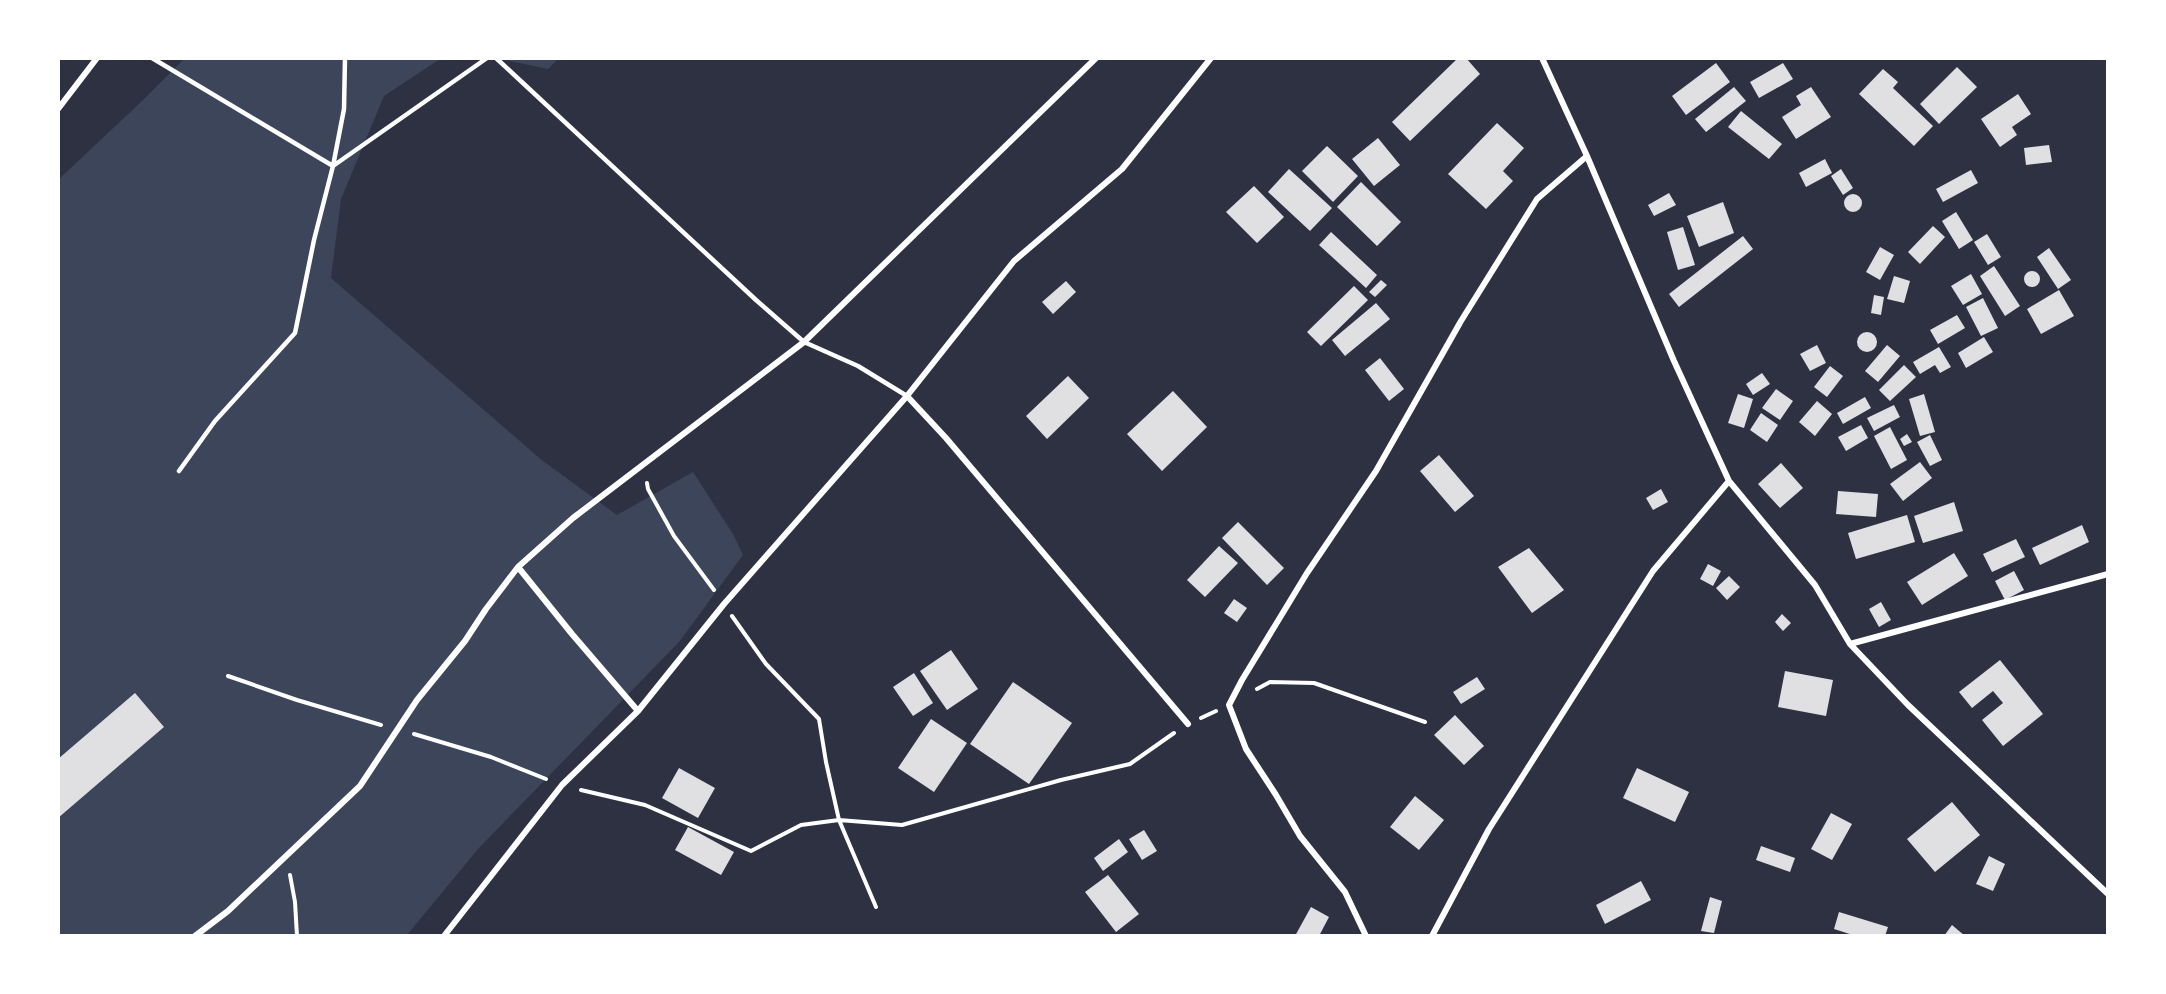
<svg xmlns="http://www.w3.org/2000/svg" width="2166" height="994" font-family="'Roboto Condensed',sans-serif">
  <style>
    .green { fill: #3c4559 }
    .building { fill: #e0e0e3 }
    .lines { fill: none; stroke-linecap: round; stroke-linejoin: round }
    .path { stroke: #fff; stroke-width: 4 }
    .service { stroke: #fff; stroke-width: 4.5 }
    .minor { stroke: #fff; stroke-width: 6 }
  </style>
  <rect width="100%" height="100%" fill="#2d3142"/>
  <path class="green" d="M184,59h256l-56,37 -43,103 -10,79 212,183 74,54 76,-43 40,62 10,21 -64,87 -201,207 -71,86 -348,1v-757l83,-78z
    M500,59h58l-10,10z"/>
  <path class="building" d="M1458,58h8l14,16 -70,67 -18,-19z
    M1716,63l14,19 -44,33 -14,-19z
    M1783,63l10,16 -34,19 -9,-16z
    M1957,67l20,20 -38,37 -19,-20z
    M1883,69l15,13 -5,6 40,38 -19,20 -55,-52z
    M1734,87l12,14 -40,31 -11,-13z
    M1811,87l20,30 -35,22 -14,-22 19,-12 -5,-9z
    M2018,94l13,20 -19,13 5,8 -17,12 -19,-28z
    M1741,111l41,33 -13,15 -41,-32z
    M1497,123l27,25 -21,23 10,10 -27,28 -38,-35z
    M1378,138l22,27 -26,21 -22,-27z
    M2049,145l3,17 -26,3 -2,-17z
    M1327,146l31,30 -25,26 -31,-31z
    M1825,159l7,14 -26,14 -7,-14z
    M1289,169l43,39 -22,23 -42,-39z
    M1841,169l12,19 -10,7 -12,-19z
    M1971,170l7,13 -35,19 -7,-13z
    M1361,182l40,40 -24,24 -40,-39z
    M1254,186l30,31 -27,26 -31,-31z
    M1669,193l7,12 -22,11 -6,-11z
    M1844 203a9 9 0 1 1 18 0a9 9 0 1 1-18 0Z
    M1723,202l11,31 -35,14 -12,-31z
    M1956,212l17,28 -14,9 -17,-28z
    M1933,226l12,11 -25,27 -12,-12z
    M1683,227l12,38 -17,5 -11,-38z
    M1331,232l46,43 -11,13 -47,-43z
    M1987,234l14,23 -13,8 -14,-23z
    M1743,236l10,13 -74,58 -10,-13z
    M1880,247l14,8 -14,25 -14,-8z
    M2049,248l22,32 -13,9 -21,-32z
    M1994,266l26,40 -15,10 -25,-40z
    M2024 279a8 8 0 1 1 16 0a8 8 0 1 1-16 0Z
    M1971,274l11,20 -19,11 -12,-19z
    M1894,276l16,5 -6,22 -17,-4z
    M1381,280l6,5 -12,12 -6,-5z
    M1066,281l10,11 -23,22 -11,-12z
    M1354,286l14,14 -47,46 -14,-14z
    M2059,290l15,26 -33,18 -14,-25z
    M1874,295l10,2 -3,18 -10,-2z
    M1983,298l15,30 -17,8 -15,-29z
    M1376,303l14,16 -45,37 -13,-16z
    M1957,315l8,13 -27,16 -8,-14z
    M1857 342a10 10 0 1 1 20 0a10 10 0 1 1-20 0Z
    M1984,337l9,15 -27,16 -8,-15z
    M1817,345l9,18 -16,8 -10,-17z
    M1887,345l13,11 -22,26 -13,-11z
    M1939,347l12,20 -11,6 -5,-8 -15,9 -7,-12z
    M1380,358l24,31 -15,12 -24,-31z
    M1904,365l12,12 -26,24 -11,-11z
    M1830,366l13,10 -16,21 -13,-10z
    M1762,373l8,11 -17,11 -7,-11z
    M1068,376l21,22 -42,41 -21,-23z
    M1776,389l17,12 -13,19 -18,-12z
    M1173,391l34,36 -45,44 -35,-37z
    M1738,394l15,5 -9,29 -16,-5z
    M1924,394l11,38 -15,4 -11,-37z
    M1865,397l6,11 -28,16 -6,-11z
    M1817,401l15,13 -17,22 -16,-14z
    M1894,405l6,12 -26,14 -7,-13z
    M1761,413l17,12 -11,17 -17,-12z
    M1861,425l7,13 -22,13 -8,-14z
    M1890,427l17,33 -16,9 -17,-33z
    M1907,434l5,8 -8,4 -4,-7z
    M1930,435l12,25 -12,6 -13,-24z
    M1439,455l35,41 -19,16 -35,-41z
    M1920,462l12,16 -29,23 -13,-17z
    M1781,463l22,25 -23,20 -22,-24z
    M1661,489l7,13 -15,8 -7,-12z
    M1838,491l40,3 -2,23 -40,-3z
    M1954,502l9,29 -40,12 -9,-27z
    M1907,515l8,27 -59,17 -8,-26z
    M1238,522l46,46 -17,17 -45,-47z
    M2082,525l7,17 -49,23 -8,-17z
    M2016,539l9,18 -33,15 -9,-18z
    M1219,546l19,17 -33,34 -18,-17z
    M1529,548l35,42 -32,23 -34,-46z
    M1954,553l14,23 -46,29 -15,-23z
    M1708,564l13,7 -8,15 -13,-7z
    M2014,571l10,19 -19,10 -10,-19z
    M1729,576l11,11 -13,13 -11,-12z
    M1234,599l13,9 -10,14 -13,-9z
    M1881,602l10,18 -12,7 -10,-18z
    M1782,614l9,9 -8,8 -8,-9z
    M951,650l27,39 -31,21 -27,-39z
    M2000,660l43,54 -40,32 -21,-26 21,-17 -10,-12 -21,17 -13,-16z
    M1785,671l48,9 -7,36 -48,-9z
    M914,673l19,30 -20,13 -20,-29z
    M1477,677l8,12 -24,15 -8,-12z
    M1013,682l59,41 -43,61 -59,-40z
    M135,693l29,34 -106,91v-59z
    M1455,715l29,31 -20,19 -30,-30z
    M931,719l36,24 -33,49 -36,-24z
    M679,768l36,20 -17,30 -36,-20z
    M1637,768l52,24 -14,30 -52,-24z
    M1415,796l29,24 -25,30 -29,-23z
    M1952,802l28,33 -45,37 -28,-33z
    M1831,813l21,11 -20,36 -21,-11z
    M688,827l46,25 -13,23 -46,-25z
    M1144,830l13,21 -15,9 -13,-21z
    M1119,839l9,13 -25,19 -9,-13z
    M1761,846l34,12 -5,14 -34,-12z
    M1989,856l16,8 -12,27 -17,-7z
    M1108,875l31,39 -23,18 -31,-40z
    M1641,881l10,19 -46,24 -9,-19z
    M1710,897l12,4 -8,32 -13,-2z
    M1311,907l18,10 -10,19h-24z
    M1839,912l49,15 -3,9h-29l-22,-7z
    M1952,925l13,11h-21z"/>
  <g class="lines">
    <path class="path" d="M647,483l1,6 26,47 40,54
      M732,616l34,48 53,55 7,43 13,58 37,87
      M228,676l69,24 84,25
      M1257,689l13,-7 44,1 111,39
      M1201,718l15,-7
      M414,734l77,23 55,22
      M581,790l64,15 106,46 50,-26 38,-5 63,5 159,-45 69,-16 44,-31
      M290,875l5,27 2,34"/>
    <path class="service" d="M152,58l181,108 154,-108
      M496,58l260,242 48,42 54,24 49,30
      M179,471l36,-50 80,-88 19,-93 19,-74 11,-57 1,-51"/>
    <path class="minor" d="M1542,58l45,98 87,205 55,120 86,104 35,59 58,61 200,189
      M58,109l39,-51
      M907,396l39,42 242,286
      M518,567l54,67 66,77
      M1850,644l258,-70
      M195,936l33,-25 132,-125 57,-86 48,-59 21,-32 32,-42 55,-49 231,-176 292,-284
      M444,936l118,-151 76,-74 86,-107 183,-208 107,-135 108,-92 89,-111
      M1366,936l-21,-44 -45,-56 -24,-41 -30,-46 -17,-44 13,-25 65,-107 69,-102 85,-150 76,-122 50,-43
      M1432,936l57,-107 164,-258 76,-90"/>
  </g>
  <rect width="2166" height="994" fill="none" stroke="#ffffff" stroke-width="120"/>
</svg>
